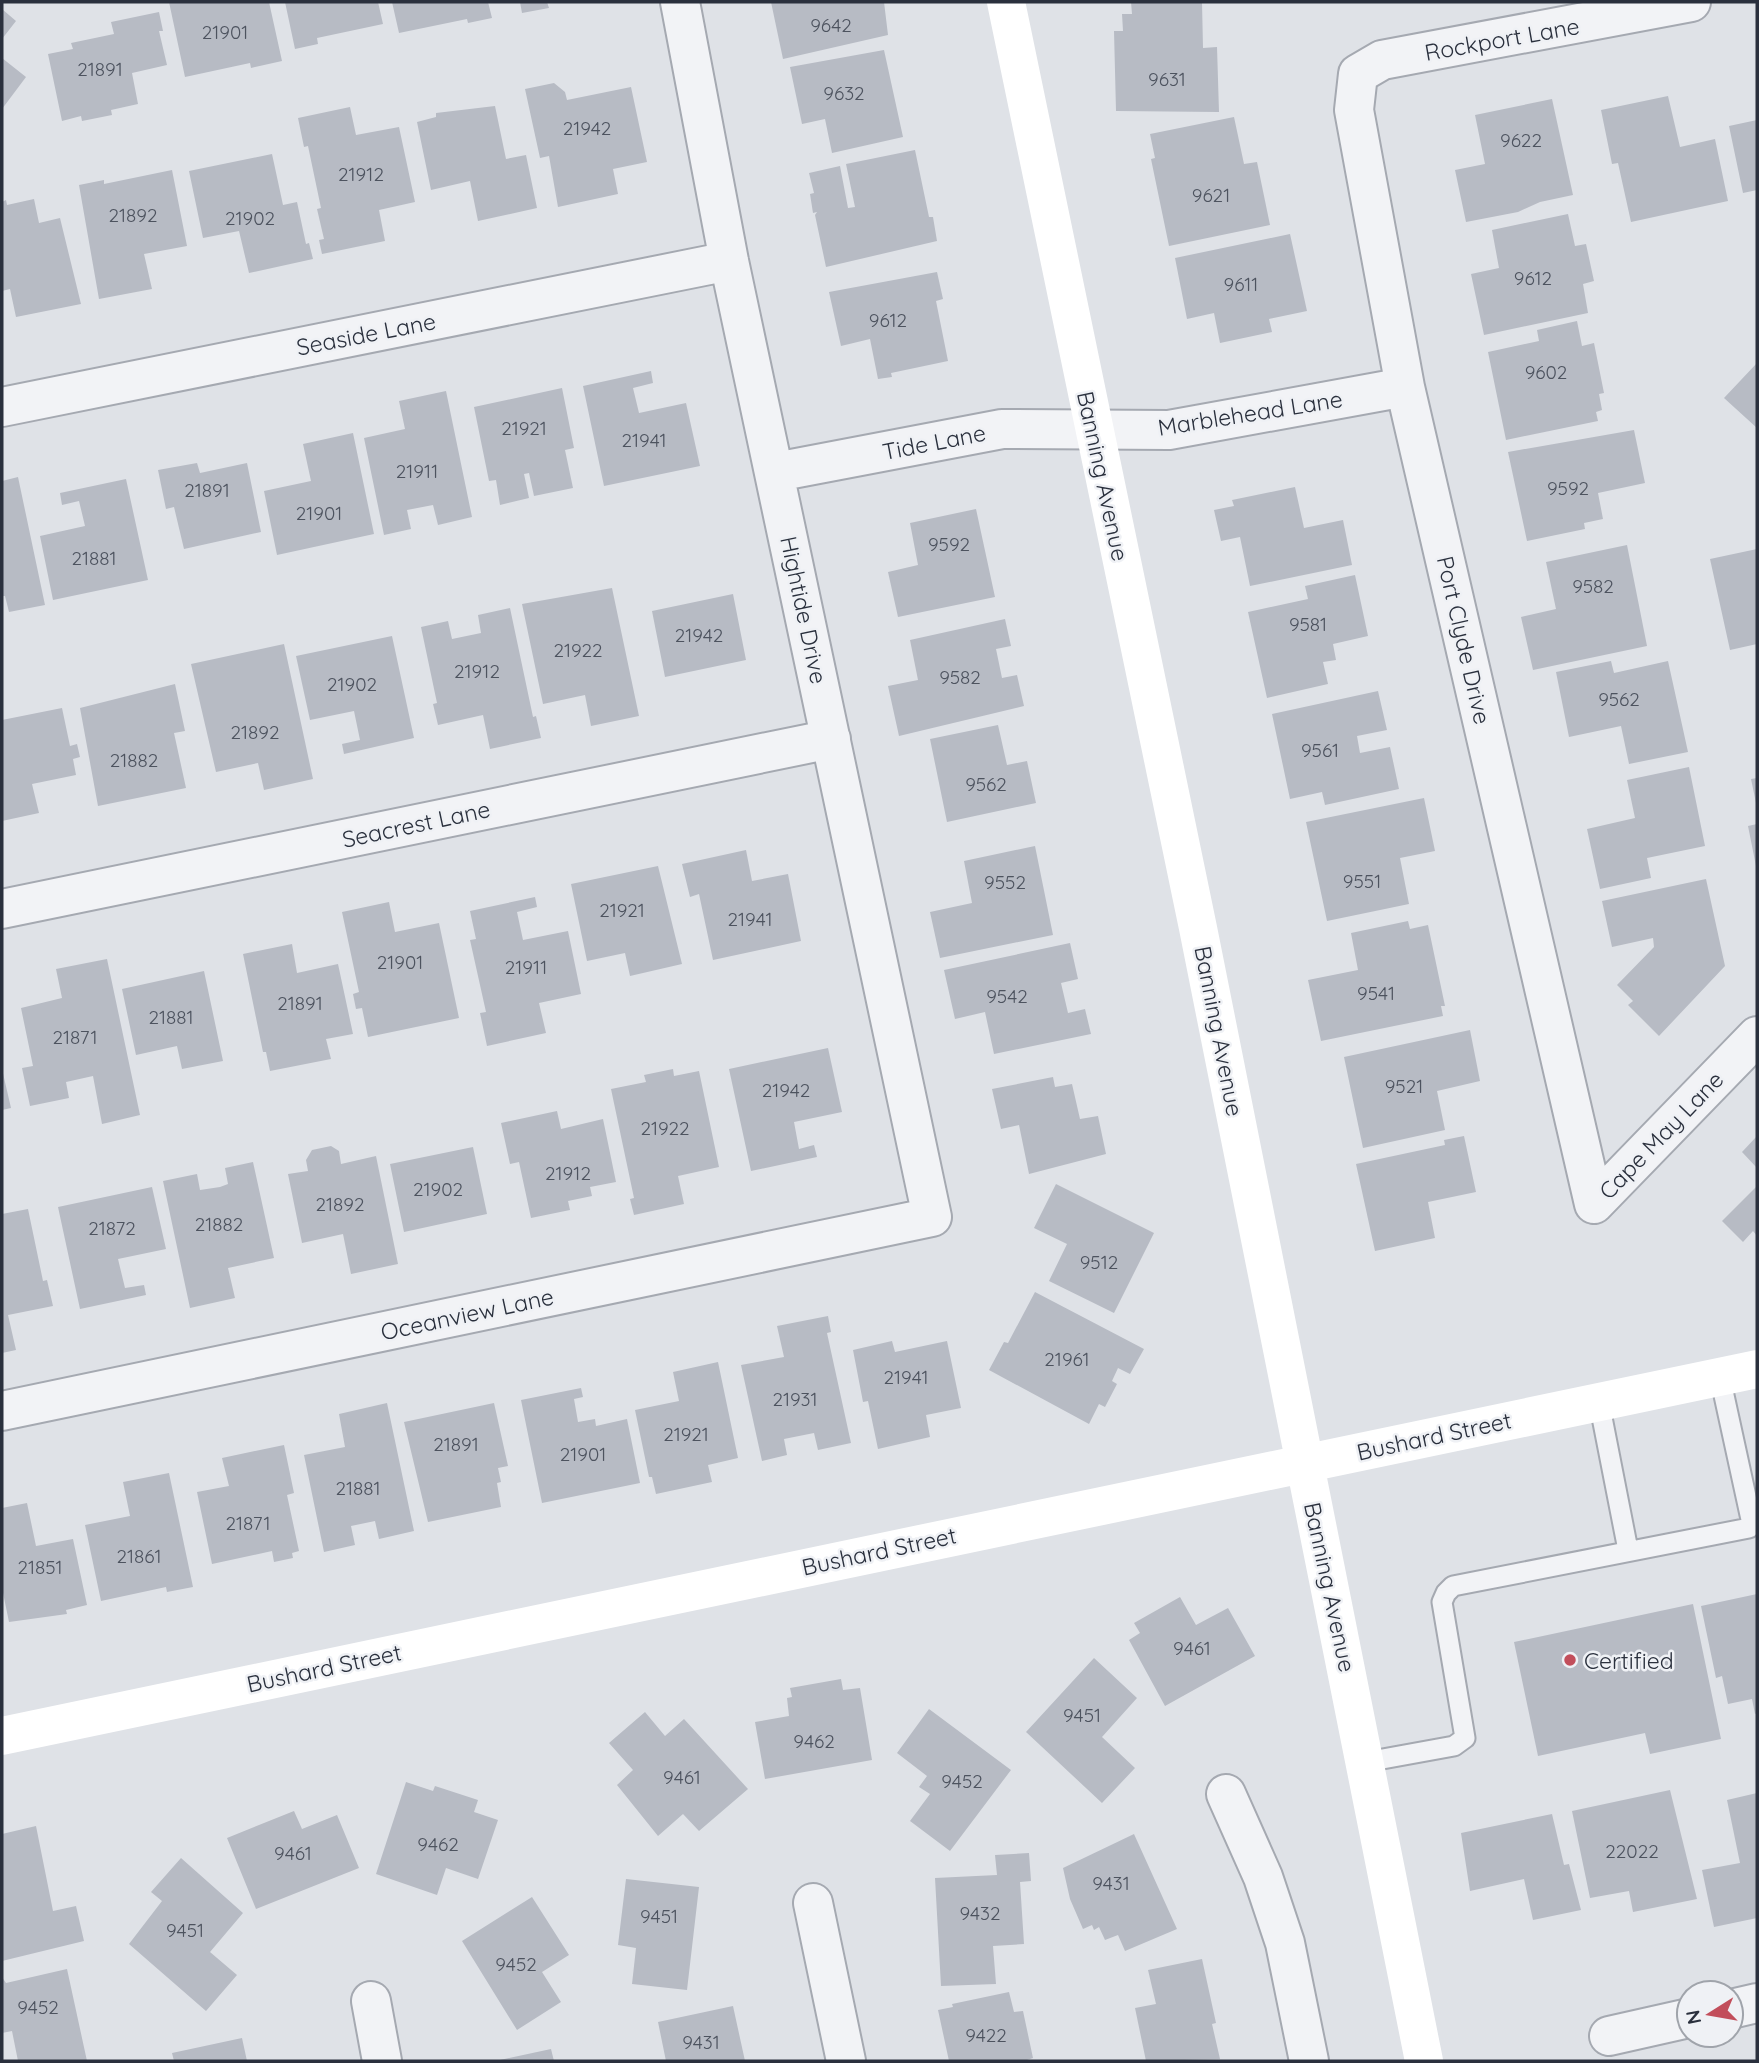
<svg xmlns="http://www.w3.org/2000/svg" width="1759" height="2063" font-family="Quicksand,sans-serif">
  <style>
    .building { fill: #b7bbc4 }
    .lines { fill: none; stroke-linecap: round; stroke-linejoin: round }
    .lane-casing { stroke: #a5a9b1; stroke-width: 23 }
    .street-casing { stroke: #a5a9b1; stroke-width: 42 }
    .lane { stroke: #f2f3f6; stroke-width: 19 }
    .street { stroke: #f2f3f6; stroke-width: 38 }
    .secondary { stroke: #fff; stroke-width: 38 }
    .poi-dot { fill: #c24e5b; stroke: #eff1f5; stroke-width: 2.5 }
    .labels { text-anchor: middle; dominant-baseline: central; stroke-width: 5; stroke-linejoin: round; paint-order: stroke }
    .number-label { font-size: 19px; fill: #4d535f }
    .street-label { font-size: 23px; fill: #2a303d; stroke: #eff1f5 }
    .poi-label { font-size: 23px; fill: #2a303d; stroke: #eff1f5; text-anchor: start }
  </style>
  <rect width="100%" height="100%" fill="#dfe2e7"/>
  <path class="building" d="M169,2h100l13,59 -31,7 -1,-5 -65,14z
    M285,2h93l5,22 -66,14 1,6 -23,5z
    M392,2h96l4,16 -24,5 -1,-4 -68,14z
    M520,2h27l2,6 -27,5z
    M771,2h113l4,33 -105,24z
    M1131,2h71l1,46 14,-1 2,65 -103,-1 -2,-80h9l-1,-17h10z
    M2,9l14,12 -14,18z
    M159,12l4,19h-4l8,34 -35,8 6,31 -27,6 1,5 -30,6 -1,-5 -19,5 -14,-67 25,-5 -2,-6 43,-9 -3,-12z
    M884,50l19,87 -71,16 -7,-34 -23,5 -12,-57z
    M2,58l24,19 -24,32z
    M554,83l11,9 2,8 64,-13 16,75 -34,7 5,25 -60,13 -9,-51 -9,2 -15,-69z
    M1668,96l12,51 35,-8 13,62 -97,21 -13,-59 -6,1 -11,-54z
    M1552,99l21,96 -33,7 -22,10 -52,10 -11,-52 30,-6 -10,-49z
    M495,106l11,53 20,-4 11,53 -59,13 -8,-40 -39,9 -14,-68 19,-5v-4z
    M350,107l6,28 43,-8 16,75 -36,8 6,31 -63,13 -3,-14 5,-1 -7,-30 4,-1 -13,-62 -4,1 -6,-29z
    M1234,117l10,47 13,-2 13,63 -101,21 -18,-87 4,-1 -5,-24z
    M1757,120v70l-14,3 -14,-67z
    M915,150l14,67h4l4,24 -111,26 -11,-52 2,-3 -4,1 -3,-19 4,-1 -5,-20 31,-7 8,42 7,-1 -9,-43z
    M272,154l11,51 14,-3 9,42 3,-1 4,16 -64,14 -10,-42 -36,7 -14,-67z
    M172,170l15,76 -43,8 8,35 -53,10 -20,-114 25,-5v4z
    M34,199l5,24 21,-5 21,86 -65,13 -6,-28 -8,2v-89l4,-2 1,5z
    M1568,214l7,32 11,-2 8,37 -11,3 5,29 -104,22 -13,-61 28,-6 -7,-38z
    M1290,234l17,77 -38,8 3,13 -52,11 -6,-30 -27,6 -12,-61z
    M937,272l6,27 -7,2 12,60 -57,12 1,4 -14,2 -8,-40 -29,7 -12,-54z
    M1577,321l5,25 12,-3 10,50 -5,1 3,16 -6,2 2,9 -92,19 -18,-88 51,-11 -2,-11z
    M1757,363v65l-33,-30z
    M651,371l2,12 -20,5 6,25 47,-10 14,63 -96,20 -21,-100z
    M562,388l12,60 -9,2 8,38 -39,8 -5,-23 -5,1 5,24 -29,7 -4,-25 -7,1 -15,-74z
    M446,391l26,126 -34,8 -5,-20 -26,5 4,19 -27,6 -20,-97 41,-9 -6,-28z
    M1634,430l11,53 -47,10 5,26 -19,4 1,6 -58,12 -19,-89z
    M353,433l21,101 -97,21 -13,-64 47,-10 -8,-37z
    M197,463l3,10 47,-10 14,69 -77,17 -10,-42 -8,2 -8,-39z
    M18,477l27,128 -36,7 -4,-16h-3v-115z
    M126,479l22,101 -95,20 -13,-64 45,-10 -6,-25 -17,4 -2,-12z
    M1295,487l9,41 39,-8 9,45 -102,21 -10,-49 -19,4 -7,-31 20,-4 -2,-6z
    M976,509l19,88 -97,20 -10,-45 30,-7 -8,-42z
    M1627,545l20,101 -114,24 -12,-53 35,-8 -10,-47z
    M1757,549v95l-27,6 -20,-91z
    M1355,575l13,61 -35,8 3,16 -13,2 5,22 -61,14 -19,-86 60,-13 -3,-13z
    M612,588l27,128 -48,10 -6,-31 -42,9 -21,-100z
    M733,594l13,66 -81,17 -13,-66z
    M510,608l23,109 3,-1 5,22 -51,11 -7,-34 -45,10 -5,-21 4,-1 -16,-76 27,-6 4,18 29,-6 -3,-18z
    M1005,619l6,27 -15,3 6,29 15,-3 7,31 -125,30 -11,-50 30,-6 -8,-40z
    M392,636l22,102 -70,16 -2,-10 18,-4 -6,-29 -44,9 -14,-64z
    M284,644l29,135 -49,11 -6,-27 -42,9 -25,-108z
    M1611,661l3,12 54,-12 20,91 -59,12 -8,-38 -52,11 -13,-65z
    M175,684l10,47 -11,2 12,55 -88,18 -18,-98z
    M1378,691l9,39 -30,6 3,17 30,-6 9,42 -74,16 -3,-13 -32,7 -18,-85z
    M62,708l8,38 7,-2 3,13 -7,2 3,16 -44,9 7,29 -37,8v-101z
    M998,725l9,40 20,-4 9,42 -89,19 -17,-83z
    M1689,767l16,79 -58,12 4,20 -51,11 -13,-60 48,-11 -8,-38z
    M1757,778v25h-1l-5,-24z
    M1424,798l11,53 -35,7 9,46 -82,17 -21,-99z
    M1757,824v42h-1l-8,-40z
    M1035,846l18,89 -113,23 -10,-46 42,-9 -8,-42z
    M746,850l6,31 36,-7 13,67 -88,19 -14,-66 -9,3 -8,-33z
    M658,866l24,98 -52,12 -5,-23 -38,8 -16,-77z
    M1706,879l19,87 -66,70 -31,-31 5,-4 -16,-16 37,-38 -1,-9 -41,9 -10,-46z
    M535,897l2,10 -20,5 6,28 45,-9 13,63 -42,9 7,30 -59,13 -7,-33 6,-1 -16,-72 6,-1 -6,-28z
    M389,902l6,30 44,-9 20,95 -91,19 -6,-29 -6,1 -3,-15 6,-2 -17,-80z
    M1408,921l2,8 18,-4 17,81h-4l2,10 -122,25 -13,-61 50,-10 -7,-37z
    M1070,943l8,36 -17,4 7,30 17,-4 6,25 -97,20 -9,-42 -30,7 -11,-49z
    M292,944l5,29 41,-9 15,70 -27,5 5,20 -61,12 -4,-19h-3l-20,-98z
    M107,959l33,156 -38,9 -9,-48 -27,6 3,16 -39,8 -8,-38 11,-2 -12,-58 41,-10 -6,-29z
    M204,971l19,90 -41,8 -5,-23 -41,9 -14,-66z
    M1470,1030l10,51 -43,10 8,39 -82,18 -19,-91z
    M828,1048l14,64 -48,10 5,27 15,-4 3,12 -66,14 -22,-102z
    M2,1069l9,39 -9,2z
    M673,1069l1,7 25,-5 20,96 -41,9 6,28 -50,11 -4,-16 4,-1 -23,-109 35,-7 -2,-7z
    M1053,1077l2,10 17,-3 8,35 18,-3 8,38 -77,20 -10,-49 -18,4 -9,-40z
    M557,1111l4,18 42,-10 13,63 -26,5 2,9 -24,5 2,9 -39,8 -12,-56 -9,2 -9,-41z
    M1464,1136l12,56 -48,10 7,36 -60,13 -19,-87 89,-19 -1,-5z
    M1757,1136v32l-15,-16z
    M331,1146l8,5 2,13 35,-8 22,108 -47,10 -8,-40 -41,9 -14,-69 20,-3 -2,-11 6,-10z
    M473,1147l14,67 -83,18 -14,-68z
    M253,1162l21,96 -46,10 7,30 -45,10 -27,-127 34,-7 3,16 20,-3 8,-3 -3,-16z
    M1056,1184l98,49 -40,80 -65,-32 18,-37 -33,-16z
    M1757,1186v50l-4,-5 -10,11 -21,-21z
    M152,1187l14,62 -48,10 7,29 19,-3 2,10 -66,14 -22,-102z
    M28,1209l15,72 4,-1 6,26 -45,9 8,35 -14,3v-139z
    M1035,1292l109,57 -14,25 -12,-6 -6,13 5,3 -12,23 -6,-3 -10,20 -100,-54 15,-28 4,1z
    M828,1316l3,16 -4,1 24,110 -33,7 -4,-17 -30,6 3,16 -25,6 -21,-96 43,-8 -7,-31z
    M892,1341l3,11 52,-11 14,67 -35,7 4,22 -52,12 -10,-48 -5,1 -10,-52z
    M718,1362l20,96 -30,7 4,17 -56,12 -4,-17h-3l-14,-67 44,-9 -6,-29z
    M581,1388l2,9 -9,2 4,23 17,-3 1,7 31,-7 13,64 -98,20 -21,-103z
    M387,1403l27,128 -35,8 -4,-18 -24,5 4,19 -31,7 -20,-97 41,-8 -6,-33z
    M494,1403l14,63 -10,2 3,14 -4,1 4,24 -73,15 -24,-100z
    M284,1445l10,48 -7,2 12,56 -7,2 1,5 -19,4 -2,-11 -60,13 -15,-72 32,-6 -7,-28z
    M169,1473l24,114 -26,5 -1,-5 -65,14 -16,-76 45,-9 -7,-34z
    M27,1503l9,43 37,-7 14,66 -21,5 1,4 -58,8 -7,-34v-80z
    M1757,1594v119l-2,1 -3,-15 -24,5 -6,-28 -6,2 -15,-72z
    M1180,1597l16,28 32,-17 27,48 -90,50 -36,-66 11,-7 -6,-10z
    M1693,1604l28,135 -71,15 -5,-21 -107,23 -24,-114z
    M1094,1658l43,40 -35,39 33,31 -33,35 -76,-71z
    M841,1679l2,11 17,-2 12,72 -107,19 -10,-57 34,-6 -2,-18 5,-1 -2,-9z
    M929,1709l82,61 -61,81 -40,-30 20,-27 -11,-7 8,-11 -30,-23z
    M645,1712l20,24 19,-17 64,70 -49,42 -16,-17 -25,22 -41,-51 16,-15 -24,-27z
    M406,1782l27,9 2,-5 43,14 -4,12 24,8 -20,59 -32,-11 -9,27 -61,-21z
    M1670,1790l27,109 -64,13 -4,-21 -39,7 -18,-87z
    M1757,1793v125l-43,9 -12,-57 38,-7 -13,-63z
    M294,1811l8,18 35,-14 22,53 -103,41 -29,-71z
    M1552,1814l12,51 5,-1 12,46 -48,10 -9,-41 -54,12 -9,-58z
    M36,1826l17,85 23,-5 8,35 -82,20v-127z
    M1134,1834l43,95 -52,22 -7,-16 -13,5 -6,-13 -5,3 -2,-5 -9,4 -13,-30 -7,-31z
    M1029,1853l2,28 -11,1 4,62 -31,2 3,38 -55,2 -6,-108 62,-3 -2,-20z
    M181,1858l62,55 -33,39 27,23 -31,36 -77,-67 33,-43 -11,-9z
    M626,1879l73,8 -12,103 -55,-6 4,-36 -18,-3z
    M532,1897l37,58 -27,17 19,30 -44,28 -55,-89z
    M1202,1959l14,64 -4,1 8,35 -74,2 -11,-53 21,-4 -8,-34z
    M67,1969l20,92h-69l-6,-30 -10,2v-56l4,6z
    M1009,1992l5,20 9,-1 10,47 -9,3h-75l-11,-51 15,-3 -1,-3z
    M733,2006l12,55h-79l-8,-39z
    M242,2038l5,23h-73l-2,-8z
    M551,2049l3,12h-54v-1z"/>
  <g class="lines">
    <g class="lane-casing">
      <path id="lane" d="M1599,1402l29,148
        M1366,1762l88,-16 11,-8 -23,-136 4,-9 7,-7 296,-58 3,-4 -32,-147"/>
    </g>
    <g class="street-casing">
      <path id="street" d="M2,407l727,-146
        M776,472l226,-43 167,1 236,-43
        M2,909l829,-170
        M1594,1204l-189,-817 -51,-277 4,-36 24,-14 309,-58
        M1594,1204l163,-168
        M2,1411l930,-194 -203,-956 -49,-259
        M1226,1794l37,83 22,66 24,118
        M813,1903l33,158
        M371,2001l11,60
        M1731,2009l26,-6
        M1609,2036l80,-18"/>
    </g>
    <use href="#lane" class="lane"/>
    <use href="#street" class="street"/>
    <path class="secondary" d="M1006,2l192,926 226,1133
      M2,1736l1755,-367"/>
  </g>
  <circle class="poi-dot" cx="1570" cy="1660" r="7"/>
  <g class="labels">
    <g class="number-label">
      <text x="831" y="25">9642</text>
      <text x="225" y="32">21901</text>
      <text x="100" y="69">21891</text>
      <text x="1167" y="79">9631</text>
      <text x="844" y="93">9632</text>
      <text x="587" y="128">21942</text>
      <text x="1521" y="140">9622</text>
      <text x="361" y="174">21912</text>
      <text x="1211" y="195">9621</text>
      <text x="133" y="215">21892</text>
      <text x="250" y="218">21902</text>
      <text x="1533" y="278">9612</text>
      <text x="1241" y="284">9611</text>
      <text x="888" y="320">9612</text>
      <text x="1546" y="372">9602</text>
      <text x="524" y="428">21921</text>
      <text x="644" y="440">21941</text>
      <text x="417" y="471">21911</text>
      <text x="1568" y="488">9592</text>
      <text x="207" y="490">21891</text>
      <text x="319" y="513">21901</text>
      <text x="949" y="544">9592</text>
      <text x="94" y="558">21881</text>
      <text x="1593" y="586">9582</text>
      <text x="1308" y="624">9581</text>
      <text x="699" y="635">21942</text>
      <text x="578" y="650">21922</text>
      <text x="477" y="671">21912</text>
      <text x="960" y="677">9582</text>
      <text x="352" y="684">21902</text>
      <text x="1619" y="699">9562</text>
      <text x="255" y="732">21892</text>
      <text x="1320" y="750">9561</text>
      <text x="134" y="760">21882</text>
      <text x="986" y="784">9562</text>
      <text x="1362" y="881">9551</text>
      <text x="1005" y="882">9552</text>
      <text x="622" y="910">21921</text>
      <text x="750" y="919">21941</text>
      <text x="400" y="962">21901</text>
      <text x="526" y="967">21911</text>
      <text x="1376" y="993">9541</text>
      <text x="1007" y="996">9542</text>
      <text x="300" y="1003">21891</text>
      <text x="171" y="1017">21881</text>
      <text x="75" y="1037">21871</text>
      <text x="1404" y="1086">9521</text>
      <text x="786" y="1090">21942</text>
      <text x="665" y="1128">21922</text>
      <text x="568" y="1173">21912</text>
      <text x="438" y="1189">21902</text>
      <text x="340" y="1204">21892</text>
      <text x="219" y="1224">21882</text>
      <text x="112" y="1228">21872</text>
      <text x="1099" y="1262">9512</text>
      <text x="1067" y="1359">21961</text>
      <text x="906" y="1377">21941</text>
      <text x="795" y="1399">21931</text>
      <text x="686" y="1434">21921</text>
      <text x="456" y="1444">21891</text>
      <text x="583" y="1454">21901</text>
      <text x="358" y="1488">21881</text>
      <text x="248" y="1523">21871</text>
      <text x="139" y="1556">21861</text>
      <text x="40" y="1567">21851</text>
      <text x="1192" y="1648">9461</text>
      <text x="1082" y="1715">9451</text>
      <text x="814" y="1741">9462</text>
      <text x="682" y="1777">9461</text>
      <text x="962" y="1781">9452</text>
      <text x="438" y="1844">9462</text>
      <text x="1632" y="1851">22022</text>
      <text x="293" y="1853">9461</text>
      <text x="1111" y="1883">9431</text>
      <text x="980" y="1913">9432</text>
      <text x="659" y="1916">9451</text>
      <text x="185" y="1930">9451</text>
      <text x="516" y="1964">9452</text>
      <text x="38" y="2007">9452</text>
      <text x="986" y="2035">9422</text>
      <text x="701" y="2042">9431</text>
    </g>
    <g class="street-label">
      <text transform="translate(1502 39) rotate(-10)">Rockport Lane</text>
      <text transform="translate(366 334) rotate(-11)">Seaside Lane</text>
      <text transform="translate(1250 413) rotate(-9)">Marblehead Lane</text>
      <text transform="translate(934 442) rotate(-11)">Tide Lane</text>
      <text transform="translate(1103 476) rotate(78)">Banning Avenue</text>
      <text transform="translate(804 610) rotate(78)">Hightide Drive</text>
      <text transform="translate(1464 640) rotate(77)">Port Clyde Drive</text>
      <text transform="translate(416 824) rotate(-12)">Seacrest Lane</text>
      <text transform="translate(1219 1031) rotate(79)">Banning Avenue</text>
      <text transform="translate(1661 1135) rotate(-46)">Cape May Lane</text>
      <text transform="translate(467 1314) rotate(-12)">Oceanview Lane</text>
      <text transform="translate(1434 1436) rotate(-12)">Bushard Street</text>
      <text transform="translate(879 1551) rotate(-12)">Bushard Street</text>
      <text transform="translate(1330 1587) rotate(78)">Banning Avenue</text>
      <text transform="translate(324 1668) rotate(-12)">Bushard Street</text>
    </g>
    <g class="poi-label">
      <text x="1584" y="1660">Certified</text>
    </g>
  </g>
  <rect width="1759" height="2063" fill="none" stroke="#2a303d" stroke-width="7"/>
  <g transform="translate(1710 2014) rotate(259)"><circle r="33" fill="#eff1f5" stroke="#a0a4ab" stroke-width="2"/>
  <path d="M0-5L12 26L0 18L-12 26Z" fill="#c24e5b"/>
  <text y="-10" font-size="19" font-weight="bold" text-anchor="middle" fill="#2a303d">N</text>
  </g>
</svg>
